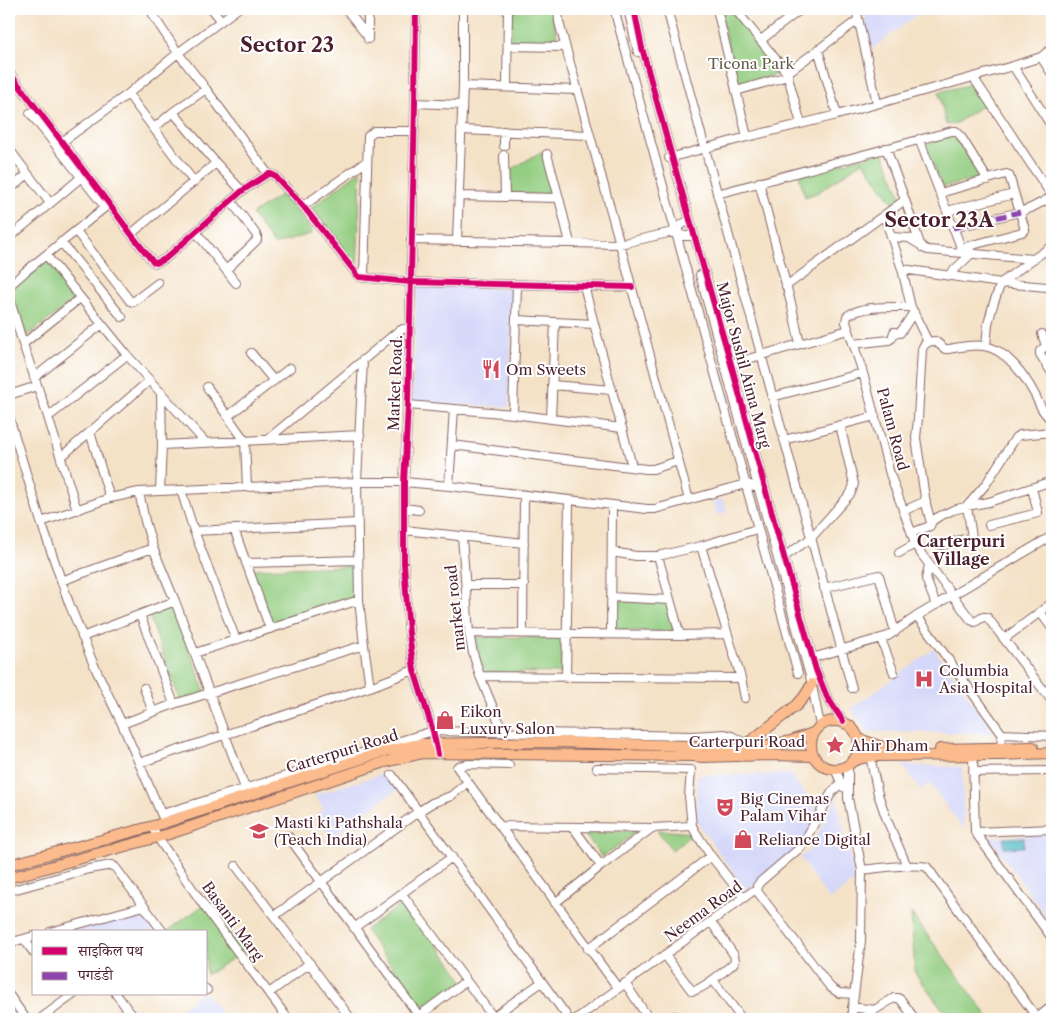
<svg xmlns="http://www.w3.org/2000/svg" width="1061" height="1028" font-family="'Libre Caslon Text','Noto Serif Devanagari',serif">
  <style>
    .built { fill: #d6d8f9 }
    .green { fill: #94ce82; stroke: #6f7656 }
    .water { fill: #4cbac5; stroke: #4b6c78 }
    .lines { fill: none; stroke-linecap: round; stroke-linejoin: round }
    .minor-casing { stroke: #866362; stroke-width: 10 }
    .major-casing { stroke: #866362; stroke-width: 12 }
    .minor { stroke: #fff; stroke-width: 8 }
    .major { stroke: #fbbb8c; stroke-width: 10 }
    .quiet { stroke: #8e44ad; stroke-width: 5; stroke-dasharray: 10 5; stroke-linecap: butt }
    .cycleway-casing { stroke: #fff; stroke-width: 9 }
    .cycleway { stroke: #d6006c; stroke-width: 6 }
    .labels { text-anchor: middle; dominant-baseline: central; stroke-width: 4; stroke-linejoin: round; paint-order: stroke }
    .park-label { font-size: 15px; fill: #645c49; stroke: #fff }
    .street-label { font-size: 15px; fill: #4a1f2b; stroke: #fff }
    .poi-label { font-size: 15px; fill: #4a1f2b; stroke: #fff; text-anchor: start }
    .neighbourhood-label { font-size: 16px; font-weight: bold; fill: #4a1f2b; stroke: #fff }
    .district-label { font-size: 20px; font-weight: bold; fill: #4a1f2b; stroke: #fff }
  </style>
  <rect width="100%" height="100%" fill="#fff"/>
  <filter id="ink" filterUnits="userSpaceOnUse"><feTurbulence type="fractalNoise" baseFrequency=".02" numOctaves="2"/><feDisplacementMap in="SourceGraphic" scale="10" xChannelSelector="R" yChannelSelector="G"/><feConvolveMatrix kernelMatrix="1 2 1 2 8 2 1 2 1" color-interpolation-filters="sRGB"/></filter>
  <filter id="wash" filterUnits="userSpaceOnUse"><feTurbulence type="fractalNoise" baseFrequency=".0096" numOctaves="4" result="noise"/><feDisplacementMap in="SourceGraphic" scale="20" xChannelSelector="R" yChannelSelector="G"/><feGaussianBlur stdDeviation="1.12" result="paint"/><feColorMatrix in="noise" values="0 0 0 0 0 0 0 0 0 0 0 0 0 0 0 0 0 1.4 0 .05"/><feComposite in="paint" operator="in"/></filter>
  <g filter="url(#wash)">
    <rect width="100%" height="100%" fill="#f4e2c7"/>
    <path class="built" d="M863,9h61l-52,40z
      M417,285l96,4 -4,118 -97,-4z
      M723,499l4,13 -10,3 -4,-13z
      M934,649l60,84 -126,-1 -17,-23z
      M902,765l60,2 2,63 -35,-47 -8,7z
      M386,773l12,16 -67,49 -16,-21 9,-8 -10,-14z
      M790,774l30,40 -18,34 -56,42 -50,-69 1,-46z
      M836,797l20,83 -27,20 -29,-43 9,-6z
      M1052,835v90l-63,-88z
      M146,910l12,18 -5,4h-39l-1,-1 -1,1h-45z
      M200,994h6l19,25h-48l-4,-5z"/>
    <path class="green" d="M511,9h43v13l4,21 -47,-1z
      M719,9h11l52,64 -44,12z
      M972,84l14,19 -31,21 -9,1 -7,-33z
      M955,133l27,45 -40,9 -18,-46z
      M542,151l12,44 -46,-1 1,-23z
      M883,152l19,46 -8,6 -31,-43 -44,31 -14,5 -6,-22z
      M361,170l-4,97 -45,-60z
      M284,193l29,40 -39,12 -22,-31z
      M47,261l30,37 -50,38 -17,-45z
      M356,566l1,30 -86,28 -19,-55z
      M614,600l53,2 8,30 -61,-2z
      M174,607l31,85 -25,9 -31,-85z
      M474,637l88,1v35l-78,-1z
      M657,830l37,3 -22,17z
      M582,831h56l-36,26z
      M406,901l58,81 -40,29 -59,-81z
      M208,902l35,50 -37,23v-43h-40z
      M911,913l79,106h-40l-35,-46z"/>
    <path class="water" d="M1004,838h20v9l-20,1z"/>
  </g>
  <g filter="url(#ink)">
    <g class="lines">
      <g class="minor-casing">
        <path id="minor" d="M158,9l-4,3 -1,3 3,5 22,33 28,36 62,85
          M212,9l9,11
          M346,9l22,28
          M368,9v30
          M416,9l-1,94 -7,302 -4,77v81l5,71 5,36 19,61 4,17
          M558,9l1,13 5,19 56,203 69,256
          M615,9l2,11 181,653
          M628,9l10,43
          M634,9l8,39 30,109 59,207 53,193 32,113 11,27 16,24
          M667,9l185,679
          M717,9l30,128
          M735,9l52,64 14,51
          M856,9l21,94
          M761,40l40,-31
          M508,46l57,1
          M818,49l19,66
          M1041,57l11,17
          M1013,66l39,61
          M9,72l100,132 22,30 22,28 3,1 9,-4 77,-68 26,-17h3l4,2 28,30 56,71 51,5 222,5
          M787,73l71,-53
          M973,77l79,119
          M463,86l114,4
          M507,87l1,-78
          M736,91l52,-15
          M128,94l66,88
          M415,103l47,2
          M173,112l43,51 26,28
          M30,113l75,94
          M154,128l19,-16 33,-23
          M461,130l129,5
          M504,131v15
          M919,139l43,111
          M62,142l66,-48 50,-41 59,-44
          M886,148l19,52 15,44 3,4 5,2 105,9
          M9,149l41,54
          M547,154l12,44 11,45
          M504,155l1,42
          M669,158l78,-21 90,-22 176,-49 28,-9 11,-9
          M759,182l33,125 8,37
          M9,190l19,-16
          M940,193l66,-19 3,1 16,55 -3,2 -61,16
          M717,194l235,-63h4l4,4 28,45
          M459,196l100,2
          M303,206l64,-45
          M947,211l67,-17
          M884,215l18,54 9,38 17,35
          M953,228l67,-16 11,-4 21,-11
          M76,231l54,70 3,1 25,-19
          M677,231l6,5h7
          M196,232l40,51
          M131,234l85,-71
          M891,237l18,1 13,8
          M9,238l75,-63
          M411,240l209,4 57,-13 4,-6 5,-3
          M457,241l6,-155v-77
          M61,242l61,75
          M46,255l81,100 78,87
          M902,269l99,14 46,4 5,3
          M226,270l31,-30v-4l-2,-3 -24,-32
          M700,275l110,401 10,49
          M949,275l23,-22
          M364,278l4,-142 6,-5h40
          M9,286l17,-15 83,-67
          M584,286l48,180
          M786,286l119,-86
          M9,297l14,47 25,73 29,93
          M911,307c-19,0 -48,-2 -64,9l-1,6 17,51 27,101 22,60
          M516,320l78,4
          M1042,334l4,12 -6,5v3l12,19
          M23,344l57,-46
          M853,344l36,-4 3,-2 2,-6 6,1 14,-21
          M986,346l2,-22 5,-19 8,-22 25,-19 26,-18
          M251,353l23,28
          M363,360l-6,122 2,118 5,45 6,42
          M731,364l117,-34
          M34,378l68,-54
          M552,385l60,5
          M207,387l38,54 2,46
          M9,395l28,-9
          M772,397l91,-24
          M408,405l105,9 109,14
          M513,414l4,-129
          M228,416l62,-48
          M9,417l32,105 28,81 24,60 29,61 41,94
          M48,417l79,-62
          M551,419l4,-97
          M90,432l20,66
          M1052,432l-32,3 -4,2 -30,47 -17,20 -4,3 -12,3 -15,7 -6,4 -2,5 -16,6 -2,2 3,10 7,11 49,65 4,2 8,-5h4l65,84
          M268,439l129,-107 6,-3 6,-1
          M784,440l91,-24
          M162,445l198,-10
          M452,445l194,24h7l25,-8
          M61,457l89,-77
          M449,486l5,-77
          M181,490l13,41 42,109
          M160,491l2,-46 -1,-53
          M139,492l6,29 8,27 22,53 70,187
          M404,508l15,2
          M903,511l23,-10
          M41,522l69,-24 29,-6 218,-10h47l45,4 198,23h8l91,-25h2l6,3 9,-2
          M931,523l-5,-19 -10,-66 2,-20 4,-68c1,-6 6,-9 13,-9l10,8h4c11,-2 23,-5 35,-3 22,3 41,30 51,49 5,10 8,19 17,25
          M989,525l49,-12 -6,-25
          M234,529l36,100
          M404,530l120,13
          M194,531l164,-8
          M462,536l7,97 4,20 7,23 23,56
          M941,545l31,-8 -5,-31 22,-4 63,-21
          M701,546l40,132 4,20
          M612,552l24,4h22l43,-10 56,-17
          M899,553l16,-9
          M658,556l22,79
          M784,557l27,-19 40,-45 3,-9 -14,-59
          M246,563l112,-3
          M929,565l-3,14 10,26
          M61,581l92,-33
          M466,585h58
          M824,588l55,-13 16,57
          M611,597l59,3
          M1040,612l12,16
          M140,615l34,89
          M917,616l85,118 -1,14
          M469,633l211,2 47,-1
          M523,633l1,-138
          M611,634l1,-128
          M82,637l93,-36
          M881,639l13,34
          M1004,639l48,-36
          M195,653l164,-53
          M812,658l76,-22 29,-20 135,-80
          M480,676l261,2
          M566,678l3,-178
          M144,688l9,24
          M122,724l52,-20 190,-59
          M1002,734l50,2
          M870,756l8,38 9,26 20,46
          M973,756l2,76 77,106
          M139,763l231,-76 44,-17
          M509,765l-40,-1 -10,2 -2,1 161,221
          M848,765v33l14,72 -1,71 -10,78
          M597,768l94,2 -2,26 3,30 4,7 15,23 33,42
          M835,769l8,18
          M973,772l79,-1
          M392,775l177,244
          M162,814l271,-83 259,5 33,-2 7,2 14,8
          M152,826c7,17 20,31 29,46 33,51 71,98 107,147
          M500,826l152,2 40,-2
          M573,827l28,39
          M975,832l77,-3
          M288,836l131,180
          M236,866l38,50 77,103
          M862,870c16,-2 51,-7 65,-3l111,152
          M9,891l80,-22 23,-4 3,2 48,65
          M757,891l73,96 9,6 15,1
          M757,891v-5l3,-4 41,-35 31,-55 9,-9
          M402,894l91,123
          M555,903l46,-37 51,-38
          M274,916l144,-104 14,-9 19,-7 17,-14
          M354,928l98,-71
          M50,932l94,-26
          M24,939l10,14
          M9,943l25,-7
          M588,949l123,-93
          M665,955l27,36c10,-1 32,-20 41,-27l2,-4 -1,-5 -23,-33
          M713,980l29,39
          M625,983l24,36
          M206,989l1,1
          M269,993l41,-30
          M116,994l19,25
          M9,995l17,24
          M852,1007l23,3
          M416,1018l50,-37
          M1037,1018l15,-12
          M40,1019l34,-25
          M490,1019l52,-37
          M576,1019l177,-128h4
          M667,1019l8,-3 7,3
          M860,1019l34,-21h4l3,2 14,19"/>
      </g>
      <g class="major-casing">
        <path id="major" d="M811 745a24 24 0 1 1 48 0a24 24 0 1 1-48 0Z
          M859,739l20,7 29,4
          M740,747l12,-7 45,-35 7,-8 8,-13
          M940,749l93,-2
          M853,761l9,-3 11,-2 127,-1 52,-2
          M9,865l148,-40 222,-72 41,-9 137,-2 196,6 38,-7 22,-8
          M9,878l160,-44 213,-71 41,-10 270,3 10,1 68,-2 42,1"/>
      </g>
      <use href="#minor" class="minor"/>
      <use href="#major" class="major"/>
      <path class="quiet" d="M953,228l67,-16"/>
      <g class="cycleway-casing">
        <path id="cycleway" d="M416,9l-1,94 -7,302 -4,77v81l5,71 5,36 19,61 5,23
          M634,9l8,39 30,109 59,207 53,193 32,113 11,27 16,24
          M9,72l100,132 22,30 22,28 3,1 9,-4 77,-68 26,-17h3l4,2 28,30 56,71 51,5 222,5"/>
      </g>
      <use href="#cycleway" class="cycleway"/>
    </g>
  </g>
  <defs>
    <g id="restaurant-bare" transform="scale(1.5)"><path d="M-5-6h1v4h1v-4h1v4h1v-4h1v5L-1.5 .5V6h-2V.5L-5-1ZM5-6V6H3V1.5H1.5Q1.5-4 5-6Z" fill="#d1495b" stroke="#fff" stroke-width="2.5" paint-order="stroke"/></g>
    <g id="hospital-bare" transform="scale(1.5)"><path d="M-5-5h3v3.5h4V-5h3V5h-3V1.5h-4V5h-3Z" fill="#d1495b" stroke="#fff" stroke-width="2.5" paint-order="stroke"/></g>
    <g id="shop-bare" transform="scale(1.5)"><path d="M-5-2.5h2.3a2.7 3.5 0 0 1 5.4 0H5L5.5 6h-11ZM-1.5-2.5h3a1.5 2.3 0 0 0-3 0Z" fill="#d1495b" stroke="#fff" stroke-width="2.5" paint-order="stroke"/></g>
    <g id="sight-bare" transform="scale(1.5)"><path d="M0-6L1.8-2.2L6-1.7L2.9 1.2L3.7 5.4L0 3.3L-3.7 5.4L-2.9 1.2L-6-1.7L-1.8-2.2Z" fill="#d1495b" stroke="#fff" stroke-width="2.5" paint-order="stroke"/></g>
    <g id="theatre-bare" transform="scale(1.5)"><path d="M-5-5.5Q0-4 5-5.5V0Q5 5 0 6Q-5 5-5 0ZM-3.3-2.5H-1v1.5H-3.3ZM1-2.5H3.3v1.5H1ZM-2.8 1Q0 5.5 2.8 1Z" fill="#d1495b" stroke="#fff" stroke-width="2.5" paint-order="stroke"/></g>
    <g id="school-bare" transform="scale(1.5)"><path d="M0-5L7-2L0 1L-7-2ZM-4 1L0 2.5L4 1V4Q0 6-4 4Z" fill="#d1495b" stroke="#fff" stroke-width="2.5" paint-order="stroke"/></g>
  </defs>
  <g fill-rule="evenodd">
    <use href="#restaurant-bare" x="491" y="369"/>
    <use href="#hospital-bare" x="924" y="679"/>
    <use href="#shop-bare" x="445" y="720"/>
    <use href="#sight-bare" x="835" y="745"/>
    <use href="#theatre-bare" x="725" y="807"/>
    <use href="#school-bare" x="259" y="831"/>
    <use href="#shop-bare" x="743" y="839"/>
  </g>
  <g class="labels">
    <g class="park-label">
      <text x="751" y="63">Ticona Park</text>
    </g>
    <g class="street-label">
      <text transform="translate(744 365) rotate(75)">Major Sushil Aima Marg</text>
      <text transform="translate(395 383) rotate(-88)">Market Road.</text>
      <text transform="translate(893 429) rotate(75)">Palam Road</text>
      <text transform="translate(455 608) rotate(-96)">market road</text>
      <text x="747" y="741">Carterpuri Road</text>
      <text transform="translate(342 751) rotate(-17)">Carterpuri Road</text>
      <text transform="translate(703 911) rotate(-36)">Neema Road</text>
      <text transform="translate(233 921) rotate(54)">Basanti Marg</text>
    </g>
    <g class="poi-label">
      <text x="506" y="369">Om Sweets</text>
      <text x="939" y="670">Columbia<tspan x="939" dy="17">Asia Hospital</tspan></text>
      <text x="460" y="711">Eikon<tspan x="460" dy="17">Luxury Salon</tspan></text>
      <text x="850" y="745">Ahir Dham</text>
      <text x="740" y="798">Big Cinemas<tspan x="740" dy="17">Palam Vihar</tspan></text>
      <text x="274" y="822">Masti ki Pathshala<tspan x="274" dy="17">(Teach India)</tspan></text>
      <text x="758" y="839">Reliance Digital</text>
    </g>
    <g class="neighbourhood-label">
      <text x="961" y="541">Carterpuri<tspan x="961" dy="18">Village</tspan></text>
    </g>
    <g class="district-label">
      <text x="287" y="45">Sector 23</text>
      <text x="939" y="220">Sector 23A</text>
    </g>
  </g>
  <rect width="1061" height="1028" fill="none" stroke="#fff" stroke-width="30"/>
  <rect x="32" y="930" width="175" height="65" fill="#ffffff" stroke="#b7a5aa"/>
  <rect x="42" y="947" width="25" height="8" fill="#d6006c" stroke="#b7a5aa"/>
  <text x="78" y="956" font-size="15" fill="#4a1f2b">साइकिल पथ</text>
  <rect x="42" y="972" width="25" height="8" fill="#8e44ad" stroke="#b7a5aa"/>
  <text x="78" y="980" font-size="15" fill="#4a1f2b">पगडंडी</text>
</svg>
